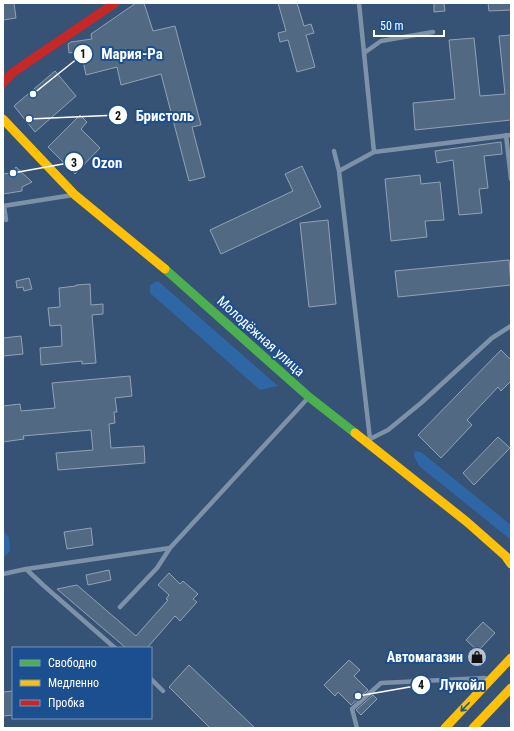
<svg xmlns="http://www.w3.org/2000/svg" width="514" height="731" font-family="'Roboto Condensed',sans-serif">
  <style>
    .green { fill: #2f66a5 }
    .building { fill: #526984; stroke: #92a2b6 }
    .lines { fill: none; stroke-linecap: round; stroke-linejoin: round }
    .lane { stroke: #7d92a8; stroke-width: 4.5 }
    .fast { stroke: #4caf50; stroke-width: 9 }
    .slow { stroke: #ffc107; stroke-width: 9 }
    .jam { stroke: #c62828; stroke-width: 9 }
    .oneway { stroke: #205989 }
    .labels { text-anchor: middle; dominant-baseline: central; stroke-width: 4; stroke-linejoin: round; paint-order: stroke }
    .street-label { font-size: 14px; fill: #fff; stroke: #1b4f8f }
    .poi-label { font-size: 14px; font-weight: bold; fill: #fff; stroke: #1b4f8f; text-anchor: end }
    .leader { fill: none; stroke: #fff; stroke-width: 1.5 }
    .callout-dot { fill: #fff; stroke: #1b4f8f; stroke-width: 1.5 }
    .mark-label { font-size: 12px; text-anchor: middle; font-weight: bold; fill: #111 }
    .callout-label { font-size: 15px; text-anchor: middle; font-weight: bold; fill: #fff; stroke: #1b4f8f; stroke-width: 4; stroke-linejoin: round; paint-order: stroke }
  </style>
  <rect width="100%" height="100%" fill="#365274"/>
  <path class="green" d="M158,281l120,105 -18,4 -110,-97v-8z
    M415,451l6,1 90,73v15l-92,-74 -5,-10z
    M3,531l6,6 1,14 -5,5 -2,-1z"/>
  <path class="building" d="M3,3h11l2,15 -13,2z
    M136,3h8l9,28 22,-5 26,99 -9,2 13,50 -16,4 -28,-107 -40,11 -4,-18 -31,8 -5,-24 -12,2 -1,-9 3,-2 21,-3 -1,-5z
    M278,3h19l7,23 7,-2 3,9 -8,2 9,32 -18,5 -9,-32 -8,2 -2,-9 8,-2z
    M434,3h10l1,8 -11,1z
    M488,3h23v7l-22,1z
    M511,35v85l-96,10 -2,-27 42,-4 -6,-59 25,-2 6,58 25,-2 -6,-58z
    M55,71l21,25 -41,36 -21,-26z
    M80,115l7,7 -6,7 19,19 -25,26 -27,-27z
    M501,142l1,12 -18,2 4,32 -9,1 3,24 -23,2 -6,-55 -16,3 -2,-12z
    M302,166l19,41 -100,47 -11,-24 83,-39 -8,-17z
    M16,167l16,15 -10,5v4l-19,3v-20l8,-1z
    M420,175l1,9 19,-2 4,38 -19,1 2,16 -36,4 -6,-62z
    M328,220l8,84 -27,3 -9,-84z
    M509,260l2,25 -113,12 -3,-26z
    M29,278l3,11 -8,2 -1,-4 -6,1 -1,-7z
    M90,284l1,21 12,-1v10l-11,1 4,48 -14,1v-3l-41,4 -1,-17 22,-2 -1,-21 -11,1 -2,-18 12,-1 -1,-19 17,-2v-1z
    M21,336l2,18 -20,2v-18z
    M501,350l10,10v21l-10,10 -3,-4 -31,33 5,5 -31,33 -23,-23z
    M130,376l2,20 -17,2 2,14h-3l1,11 -6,1 2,24 33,-2 1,17 -87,7 -2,-17 37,-3 -2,-20 -68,6 1,3 -21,3v-36l17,-2 1,7 34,-3 -3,-25z
    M498,437l12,11 -36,37 -11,-12z
    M91,528l2,17 -26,4 -3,-17z
    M109,570l2,10 -23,5 -2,-10z
    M169,573l11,11 3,-3 15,13 -5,5 4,3 -17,19 -5,-5 -28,32h-21l-69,-59 20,-4 59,51 32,-36 -2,-1 3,-4 -11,-10z
    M483,622l12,11 -17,18 -12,-11z
    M349,660l11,10 -6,6 14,14 -17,15 -13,-13 -3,4 -11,-11z
    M189,665l66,63h-45l-41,-41z
    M13,691v24l-10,1v-24z
    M373,695l4,4 -16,16 -5,-5z"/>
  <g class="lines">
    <path class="lane" d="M359,3l15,149 -35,19 31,268v4
      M364,53l17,-12 52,-9
      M506,135l5,44
      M334,151l5,20
      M374,152l137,-17
      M3,206l70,-11
      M4,206l2,14
      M370,439l18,-9 33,-27 71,-65 19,-12
      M26,569l17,16 72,63
      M3,574l23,-5 144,-21 138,-150
      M120,607l37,-39 13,-20
      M151,679l12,12
      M357,728l-5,-19 29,-26 104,-5"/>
    <path class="fast" d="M165,269l144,128 46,36"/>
    <path class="slow" d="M3,119l72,76 90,74
      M355,433l112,89 44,39
      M506,557l5,7
      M445,728l66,-70
      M473,728l38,-40"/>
    <path class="jam" d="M3,83l9,-10 103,-70"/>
  </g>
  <defs><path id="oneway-shaft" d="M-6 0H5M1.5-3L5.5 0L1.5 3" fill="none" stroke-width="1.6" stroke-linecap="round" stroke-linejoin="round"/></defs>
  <use class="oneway" href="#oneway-shaft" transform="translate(465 707) rotate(134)"/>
  <defs>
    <g id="shop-disc" transform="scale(1)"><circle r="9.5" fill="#b9c2ce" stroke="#1b4f8f"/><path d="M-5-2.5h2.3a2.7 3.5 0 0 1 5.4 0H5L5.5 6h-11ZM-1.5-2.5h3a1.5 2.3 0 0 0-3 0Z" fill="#111"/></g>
  </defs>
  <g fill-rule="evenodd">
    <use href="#shop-disc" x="477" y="657"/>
  </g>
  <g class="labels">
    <g class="street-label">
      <text transform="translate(261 336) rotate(42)">Молодёжная улица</text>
    </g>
    <g class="poi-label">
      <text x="463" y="657">Автомагазин</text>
    </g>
  </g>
  <path class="leader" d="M33 94L83 54M29 119L118 115M13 173L74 162M358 696L421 685"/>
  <g class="callout-dot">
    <circle cx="33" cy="94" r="4"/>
    <circle cx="29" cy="119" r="4"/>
    <circle cx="13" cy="173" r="4"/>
    <circle cx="358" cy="696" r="4"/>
    <circle cx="83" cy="54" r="10"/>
    <circle cx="118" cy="115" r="10"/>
    <circle cx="74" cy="162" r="10"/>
    <circle cx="421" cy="685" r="10"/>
  </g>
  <g class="mark-label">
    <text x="83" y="58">1</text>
    <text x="118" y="120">2</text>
    <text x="74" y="167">3</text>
    <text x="421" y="689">4</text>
  </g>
  <g class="callout-label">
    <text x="132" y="59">Мария-Ра</text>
    <text x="165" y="121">Бристоль</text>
    <text x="107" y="168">Ozon</text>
    <text x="462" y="690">Лукойл</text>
  </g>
  <rect width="514" height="731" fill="none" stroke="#ffffff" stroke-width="8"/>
  <rect x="12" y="647" width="140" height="72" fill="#1b4f8f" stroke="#7695bc"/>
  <rect x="20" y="660" width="20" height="6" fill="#4caf50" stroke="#7695bc"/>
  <text x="48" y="667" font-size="12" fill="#ffffff">Свободно</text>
  <rect x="20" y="680" width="20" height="6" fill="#ffc107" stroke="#7695bc"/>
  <text x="48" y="687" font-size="12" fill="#ffffff">Медленно</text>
  <rect x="20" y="700" width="20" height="6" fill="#c62828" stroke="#7695bc"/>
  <text x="48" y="707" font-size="12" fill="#ffffff">Пробка</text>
  <path d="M374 30v6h70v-6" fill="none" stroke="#ffffff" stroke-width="2"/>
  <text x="380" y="30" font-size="12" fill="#ffffff" stroke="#1b4f8f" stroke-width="3" paint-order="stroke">50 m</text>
</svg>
